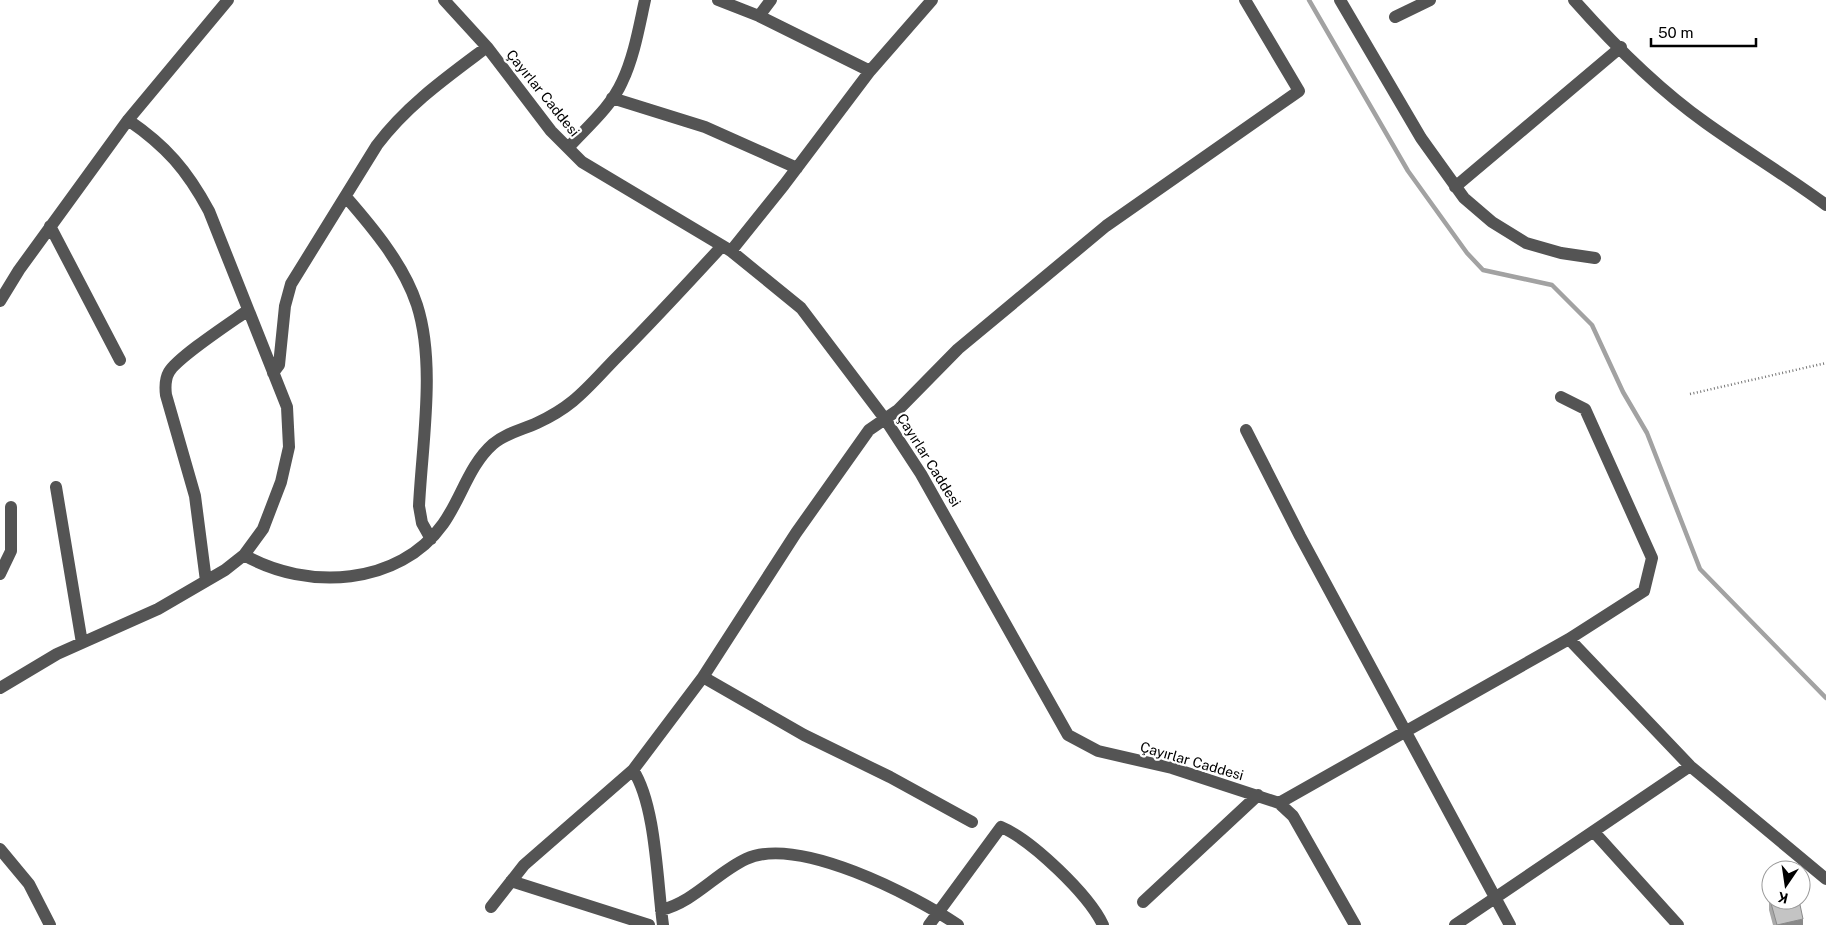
<svg xmlns="http://www.w3.org/2000/svg" width="1826" height="925" font-family="'Public Sans',sans-serif">
  <style>
    .lines { fill: none; stroke-linecap: round; stroke-linejoin: round }
    .stream { stroke: #a2a2a2; stroke-width: 4.5 }
    .path { stroke: #767676; stroke-width: 2.5; stroke-dasharray: 1 2.5; stroke-linecap: butt }
    .minor { stroke: #545454; stroke-width: 12 }
    .wall { fill: #a9a9a9 }
    .shaded-wall { fill: #898989 }
    .building { fill: #c4c4c4; stroke: #898989 }
    .labels { text-anchor: middle; dominant-baseline: central; stroke-width: 4.5; stroke-linejoin: round; paint-order: stroke }
    .street-label { font-size: 14px; fill: #000; stroke: #fff }
  </style>
  <rect width="100%" height="100%" fill="#fff"/>
  <g class="lines">
    <path class="stream" d="M1309,0l99,171 59,82 16,17 69,15 40,40 31,67 24,41 53,136 126,129"/>
    <path class="path" d="M1690,394l136,-31"/>
    <path class="minor" d="M444,0l43,47 64,84 31,31 149,89 70,57 84,111 36,55 147,261 30,16 74,17 107,35 14,13 62,109
      M718,0l41,16 111,55
      M1340,0l81,138 43,60 28,24 34,21 35,10 34,5
      M1574,0c39,44 84,89 132,123 39,28 81,53 120,82
      M759,16l12,-16
      M1395,17l35,-17
      M612,98l93,29 92,41
      M568,148c18,-20 43,-41 54,-66 12,-25 17,-55 23,-82
      M1455,187l166,-140
      M346,197c27,31 58,68 71,108 19,59 5,139 2,201l3,17 9,16
      M50,226l70,134
      M731,251l53,-66 86,-114 62,-71
      M0,301l19,-31 109,-150 100,-120
      M273,373l6,-8 6,-59 6,-22 86,-139c30,-40 70,-68 110,-98
      M1246,430l54,106 210,389
      M56,487l26,156
      M244,555c63,36 155,31 199,-31 18,-25 26,-59 50,-80 13,-11 29,-14 44,-21 13,-6 25,-13 36,-22 16,-13 30,-30 45,-45 36,-36 70,-73 104,-110
      M0,574l11,-23v-44
      M206,581l-11,-85 -29,-101c-1,-8 -1,-16 3,-23 9,-15 61,-49 78,-61
      M1569,639l121,127 136,113
      M703,677l101,58 86,42 82,45
      M0,688l57,-34 101,-45 67,-39 19,-15 19,-26 18,-47 8,-35 -2,-40 -78,-196c-22,-41 -43,-65 -81,-91
      M633,770c23,35 24,112 30,155
      M1279,803l290,-164 75,-48 8,-33 -67,-149 -24,-12
      M1594,832l84,93
      M0,849l29,35 21,41
      M511,881l138,44
      M1143,902l115,-107
      M491,907l33,-42 109,-95 70,-93 93,-144 73,-103 29,-20 60,-61 148,-123 193,-135 -54,-91
      M661,910c33,-8 55,-37 85,-51 52,-24 167,36 212,66
      M929,925l72,-98c31,13 88,68 102,98
      M1455,925l235,-159"/>
  </g>
  <path class="wall" d="M1769,896l34,29h-30l-4,-15z"/>
  <path class="shaded-wall" d="M1803,919v6h-26z"/>
  <path class="building" d="M1771,895v5h28l4,19 -26,6 -8,-29z"/>
  <g class="labels">
    <g class="street-label">
      <text transform="translate(543 93) rotate(51)">Çayırlar Caddesi</text>
      <text transform="translate(929 460) rotate(58)">Çayırlar Caddesi</text>
      <text transform="translate(1192 761) rotate(16)">Çayırlar Caddesi</text>
    </g>
  </g>
  <g transform="translate(1786 885) rotate(193)"><circle r="24" fill="#ffffff" stroke="#999999"/>
  <path d="M0-4L9 19L0 12L-9 19Z" fill="#000000"/>
  <text y="-8" font-size="14" font-weight="bold" text-anchor="middle" fill="#000000">K</text>
  </g>
  <path d="M1651 38v8h105v-8" fill="none" stroke="#000000" stroke-width="2.5"/>
  <text x="1658" y="38" font-size="15" fill="#000000" stroke="#ffffff" stroke-width="4" paint-order="stroke">50 m</text>
</svg>
